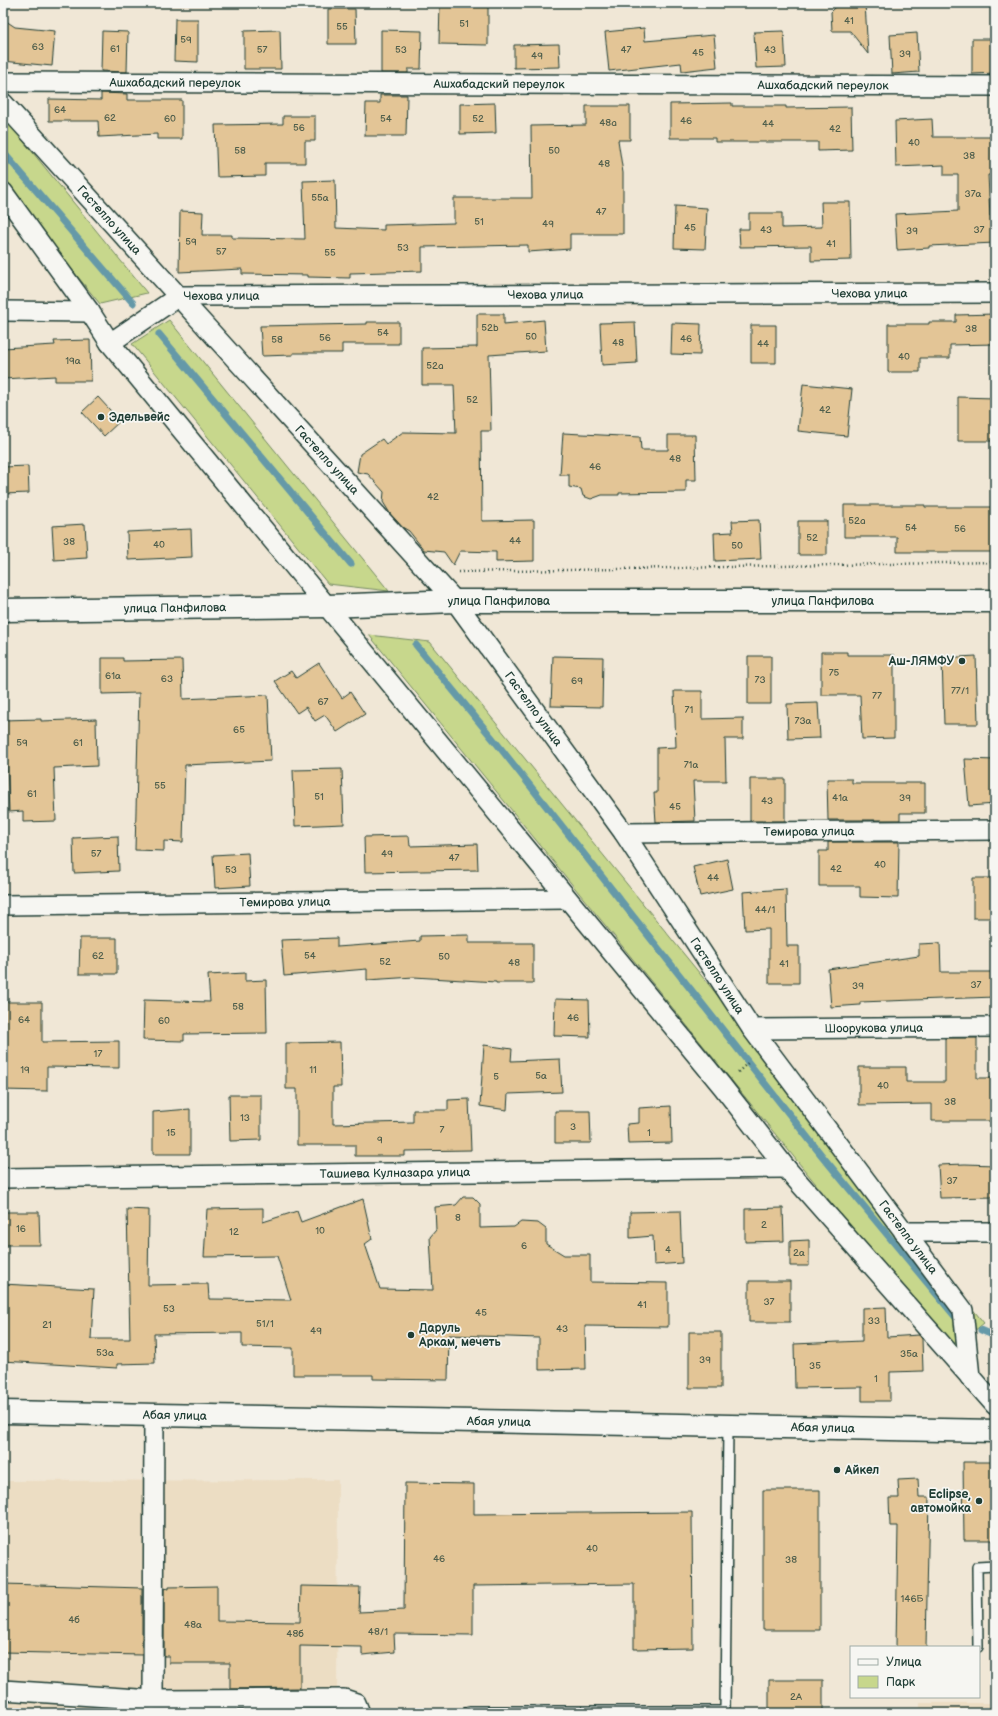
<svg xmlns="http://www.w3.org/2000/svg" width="998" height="1716" font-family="'Balsamiq Sans',sans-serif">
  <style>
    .built { fill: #ecddc3 }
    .green { fill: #c7d78c; stroke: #738a60 }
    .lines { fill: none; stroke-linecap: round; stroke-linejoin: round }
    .stream { stroke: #6599a8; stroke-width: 7 }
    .building { fill: #e3c596; stroke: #1f3d34 }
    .service-casing { stroke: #1f3d34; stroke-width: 12 }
    .minor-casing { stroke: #1f3d34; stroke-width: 22 }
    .tertiary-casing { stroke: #1f3d34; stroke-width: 25 }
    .path { stroke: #1f3d34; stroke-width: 2.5; stroke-dasharray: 1 3; stroke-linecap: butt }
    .service { stroke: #f6f6f2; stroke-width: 9 }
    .minor { stroke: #f6f6f2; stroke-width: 19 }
    .tertiary { stroke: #f6f6f2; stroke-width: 22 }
    .poi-dot { fill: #1f3d34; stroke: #f6f6f2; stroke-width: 1.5 }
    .labels { text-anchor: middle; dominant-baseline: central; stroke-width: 3.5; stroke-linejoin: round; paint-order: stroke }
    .number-label { font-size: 10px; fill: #505f4c }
    .street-label { font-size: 12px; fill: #1f3d34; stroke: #f6f6f2 }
    .poi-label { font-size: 12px; font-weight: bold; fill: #1f3d34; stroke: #f6f6f2; text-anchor: start }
  </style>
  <rect width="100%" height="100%" fill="#f0e7d6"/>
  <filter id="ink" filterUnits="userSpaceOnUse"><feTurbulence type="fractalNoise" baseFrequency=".025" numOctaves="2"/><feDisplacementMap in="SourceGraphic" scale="8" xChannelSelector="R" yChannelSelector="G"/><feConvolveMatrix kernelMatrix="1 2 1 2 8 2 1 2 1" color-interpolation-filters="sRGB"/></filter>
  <g filter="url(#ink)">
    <path class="built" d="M338,1480l-1,233h-334v-232z
      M920,1703h75v10h-75z"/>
    <path class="green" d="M3,116l144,177 -47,11 -97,-119z
      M169,320l220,271 -61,-7 -196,-240z
      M369,635l61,7 554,681 -33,27z"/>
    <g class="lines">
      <path class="stream" d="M3,152l130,151
        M159,334l192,230
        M416,645l82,100 325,412 135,163
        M981,1330l14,6"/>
    </g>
    <path class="building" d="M440,3h48v42l-49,-1z
      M840,3h25l3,51 -18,-23h-18l-1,-19z
      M328,9h27l1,35h-28z
      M3,19l12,8 40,4 -3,35 -49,-5z
      M175,19h23v43l-24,-1z
      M644,28l1,13 69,-6 3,32 -35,4 -1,-8 -72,8 -4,-39z
      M280,30l1,39h-37v-38z
      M381,30l41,1 -1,38h-13v4h-27z
      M102,31l26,1 -1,40 -26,-1z
      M784,31l2,36 -30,1 -2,-36z
      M917,33l2,39 -27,2 -2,-39z
      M972,39h23v34l-23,1z
      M559,44l1,23 -46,1v-23z
      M101,93l26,1v6h55v39h-25v-5l-58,3 -1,-16h-49v-22l52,1z
      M380,95h27l-1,41h-41l1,-33h14z
      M495,103l1,30 -36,1v-30z
      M732,103v3h54v2l65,-1 1,43 -34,1v-9h-103v-4h-45v-34z
      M586,106h44v34h-12l5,33v61h-53v15l-42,3v-7l-106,2v24l-72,2v5l-42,-1v-2l-66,-1v-5l-63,3 1,-61 23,1 -1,23h30v3l73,1 -2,-58 32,-1 1,48 48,2v-5l70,-2v-25h78l-1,-72 55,-1z
      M283,116h32v25h-10v22h-40v13l-48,1 -2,-52 68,-1z
      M932,119l1,18h62v38h-7l2,41h5v27l-66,3v2l-32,2 -2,-36 63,-3v-36h-14v-10l-48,2 -1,-46z
      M821,202h29l1,58 -40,1v-15l-71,1 -1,-18h10v-16h33v15l40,-1z
      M675,206l32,2 -2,41 -31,-1z
      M477,314h27v10l40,-4 2,31 -57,4 2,76h-10l1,90 52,-1v41l-38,1v-10l-36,-1 -7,14 -9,-13 -20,-2 -15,-19 -7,-4 -11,-12 -8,-13 1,-10 -16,-18 -11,-2 3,-18 22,-15 4,5 17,-12 53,1 -2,-48h-32v-37l55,-1z
      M995,314v30l-45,1v13h-30v14h-32v-48h41v-2h27v-7z
      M367,322h32v22h-57v9h-49v2l-31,1 -2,-30 107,-2z
      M635,322l2,41 -35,2 -2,-42z
      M672,323l29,1 -1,31 -29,-1z
      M751,325h25v38h-25z
      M90,340l1,41h-36v-5l-52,3v-31l52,-3 -1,-4z
      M803,384l49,5 -5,47 -49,-5z
      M98,397l22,24 -16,15 -22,-24z
      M958,397l36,1v43h-36z
      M563,433l77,4 1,13h27v-15h27l1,45h-10v12l-67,1v2h-17l-11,4 -8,-3 -2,-7 -12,-2v-12h-9z
      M28,466l1,27 -26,1v-27z
      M844,505h81v2h70v45h-98v-15h-53z
      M759,520l2,39 -46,2 -1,-28 19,-1 -1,-11z
      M798,521h29v34h-29z
      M85,524l2,34 -33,2 -2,-34z
      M191,529l1,28 -64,3 -1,-28z
      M821,652h26v3h47v83l-32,1 -2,-44h-39z
      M553,656l50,1 -1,50 -51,-1z
      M748,656h23v48h-23z
      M976,656l2,68h-34l-2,-66z
      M102,658h21v3l59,-1 1,39 85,-4 3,66 -86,4 -2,77 -19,-1v10l-29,-1 4,-157 -37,1z
      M319,663l23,35 8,-6 15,22 -28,18 -12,-17 -10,6 -9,-14 -9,6 -22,-32 16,-10 5,7z
      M674,691h28v28l41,-1v21h-18l1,42h-33l2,40 -39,1 -2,-29h3v-45l19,-1z
      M818,703l2,35 -32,1 -1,-35z
      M41,719v2l55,-2 1,47 -43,2 2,53 -33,1v-11l-14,1 -2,-46h-4v-46z
      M965,759l30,1v44l-26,2z
      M342,769l2,55 -49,2 -2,-56z
      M750,779h35v42h-35z
      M827,779h25v4h73v30h-25v7h-72z
      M118,836l1,35 -45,2 -1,-35z
      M409,836l1,10 67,-2 1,26 -113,2 -1,-35z
      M828,842h71l-1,56 -38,-1v-11h-41v-35h9z
      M248,853l2,33 -35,2 -2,-33z
      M727,859l6,30 -33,7 -7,-29z
      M973,878h22v40h-22z
      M786,889l1,57h12v37h-30v-54l-24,1 -2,-38z
      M469,935v8h64v40h-37v-1l-82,-5 -47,3v-11l-83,7 -3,-36 56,-2v9l83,-6v-5z
      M80,938h37v36h-38z
      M940,943l1,29h54v25l-135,5v3l-29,2 -3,-38 91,-13v-12z
      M245,973v8l21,-1 1,53 -83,1v7l-41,-1 1,-40 66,2 -2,-27z
      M555,999l34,1 1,37 -36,-1z
      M5,1002h37v40l77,-1v27l-72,-1v24l-44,-1v-40h3z
      M945,1038h32v40h18v43h-63v-17l-73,1v-38h47v15h39z
      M340,1042l1,45h-8v37l80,-2v-12h35v-10l21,-1 2,51 -66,1v5h-50v-11h-58v-56h-11v-46z
      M484,1045l28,4 -1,12 49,-2 2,33 -54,2 -1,16 -27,-4z
      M229,1095h32v45l-31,1z
      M671,1106l1,37 -44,1 -1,-20 12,-1v-15z
      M190,1109v45h-37v-42z
      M555,1111h35l1,32h-36z
      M965,1164l30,1v32l-55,1 -2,-33z
      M463,1197h10l7,7v24l34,-1 7,-5 17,1 8,6v15l18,11h26v27l78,1v44l-83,-1 1,43 -47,1v-32l-90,-3 -1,45 -75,-1v-4h-80v-27l-51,-1v-14l-88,1 1,29 -38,1v4l-114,-7v-77l91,5 -3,50h39l-3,-130 22,1 -1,75 60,-1 1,15 82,1 -14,-44 -73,1 3,-48 56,-1v14l34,-11 4,11 62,-23 9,40 -7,5 15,45 53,1 -3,-53 6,-7 -1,-23 21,-2z
      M783,1208l1,33 -39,1v-33z
      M680,1211l2,52 -28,2 -1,-29 -23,2v-26z
      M4,1212h35l1,33h-36z
      M809,1240v26h-19v-25z
      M749,1281h41v41h-41z
      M886,1307l1,30 32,-2 3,4 1,32 -33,1v29h-28v-14l-67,1 -1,-44 68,-3v-33z
      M689,1332h32v56h-32z
      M963,1462h32v78h-31z
      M918,1479l1,18h10l-3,150h-30l2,-121h-8l-1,-28h10l-1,-18z
      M405,1483l69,1v30l218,-2 1,136 -59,1v-65l-161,2v49l-79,-1 1,18 -33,3v-8l-62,-1v42l-70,1v-26h-61v-7h-5v-68l5,1v-2l48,-1v35l83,1 1,-36 59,1 -1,25 45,-2z
      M763,1490h57v140h-57z
      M3,1584l139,4v67l-139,-3z
      M769,1680h54v33h-54z
      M300,1710v3h-71l1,-2z"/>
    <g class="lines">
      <g class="service-casing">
        <path id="service" d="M978,1647l-1,-80 18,-1
          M469,1711h256l3,-285"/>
      </g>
      <g class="minor-casing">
        <g id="minor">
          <path id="s1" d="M3,82l992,4"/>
          <path id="s2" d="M3,103l452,498 169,232 128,196 211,281 7,67"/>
          <path d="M3,192l87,120 20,31 612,743 64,82 209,237"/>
          <path d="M3,311l87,1"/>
          <path id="s3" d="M110,343l69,-47 816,-3"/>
          <path id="s4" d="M624,833l371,-3"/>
          <path id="s5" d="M3,905l564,-6"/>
          <path id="s6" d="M752,1029l243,-2"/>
          <path id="s7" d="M3,1178l783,-10"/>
          <path d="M904,1232h91"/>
          <path d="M3,1690l150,10 1,-286"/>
          <path d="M153,1700l191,-1 12,4 4,10"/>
        </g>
      </g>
      <g class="tertiary-casing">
        <g id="tertiary">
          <path id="s8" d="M3,610l325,-4 127,-5h540"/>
          <path id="s9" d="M3,1412l992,19"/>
        </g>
      </g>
      <path class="path" d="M458,572l537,-10
        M738,1072l11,-10"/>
      <use href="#service" class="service"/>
      <use href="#minor" class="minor"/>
      <use href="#tertiary" class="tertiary"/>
    </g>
  </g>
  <g class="poi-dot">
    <circle cx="101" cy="417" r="4"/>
    <circle cx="962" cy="661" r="4"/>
    <circle cx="411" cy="1335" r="4"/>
    <circle cx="837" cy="1470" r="4"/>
    <circle cx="979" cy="1501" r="4"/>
  </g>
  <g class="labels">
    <g class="number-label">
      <text x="849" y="21">41</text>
      <text x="464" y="24">51</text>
      <text x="342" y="27">55</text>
      <text x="186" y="40">59</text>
      <text x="38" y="47">63</text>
      <text x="115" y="49">61</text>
      <text x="262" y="50">57</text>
      <text x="401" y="50">53</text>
      <text x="626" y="50">47</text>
      <text x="770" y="50">43</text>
      <text x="698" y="53">45</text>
      <text x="905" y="54">39</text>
      <text x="537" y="56">49</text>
      <text x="60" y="110">64</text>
      <text x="110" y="118">62</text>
      <text x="170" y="119">60</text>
      <text x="386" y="119">54</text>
      <text x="478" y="119">52</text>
      <text x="686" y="121">46</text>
      <text x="608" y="123">48a</text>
      <text x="768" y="124">44</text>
      <text x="299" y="128">56</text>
      <text x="835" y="129">42</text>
      <text x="914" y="143">40</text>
      <text x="240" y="151">58</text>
      <text x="554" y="151">50</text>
      <text x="969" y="156">38</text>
      <text x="604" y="164">48</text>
      <text x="973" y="194">37а</text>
      <text x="320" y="198">55а</text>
      <text x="601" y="212">47</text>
      <text x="479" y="222">51</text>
      <text x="548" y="224">49</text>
      <text x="690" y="228">45</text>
      <text x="766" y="230">43</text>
      <text x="979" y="230">37</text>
      <text x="912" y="231">39</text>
      <text x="191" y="242">59</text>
      <text x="831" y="244">41</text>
      <text x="403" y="248">53</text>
      <text x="221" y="252">57</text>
      <text x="330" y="253">55</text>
      <text x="490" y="328">52b</text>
      <text x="971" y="329">38</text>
      <text x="383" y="333">54</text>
      <text x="531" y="337">50</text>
      <text x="325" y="338">56</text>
      <text x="686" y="339">46</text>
      <text x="277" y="340">58</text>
      <text x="618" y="343">48</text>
      <text x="763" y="344">44</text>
      <text x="904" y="357">40</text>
      <text x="73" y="361">19а</text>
      <text x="435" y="366">52a</text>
      <text x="472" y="400">52</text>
      <text x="825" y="410">42</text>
      <text x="675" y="459">48</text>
      <text x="595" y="467">46</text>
      <text x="433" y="497">42</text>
      <text x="857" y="521">52a</text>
      <text x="911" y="528">54</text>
      <text x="960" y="529">56</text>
      <text x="812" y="538">52</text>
      <text x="515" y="541">44</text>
      <text x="69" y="542">38</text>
      <text x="159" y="545">40</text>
      <text x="737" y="546">50</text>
      <text x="834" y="673">75</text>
      <text x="113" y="676">61а</text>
      <text x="167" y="679">63</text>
      <text x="760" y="680">73</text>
      <text x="577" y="681">69</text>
      <text x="960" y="691">77/1</text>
      <text x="877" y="696">77</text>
      <text x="323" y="702">67</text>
      <text x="689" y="710">71</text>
      <text x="803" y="721">73а</text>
      <text x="239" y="730">65</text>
      <text x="22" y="743">59</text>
      <text x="78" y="743">61</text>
      <text x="691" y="765">71а</text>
      <text x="160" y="786">55</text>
      <text x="32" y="794">61</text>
      <text x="319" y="797">51</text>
      <text x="840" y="798">41а</text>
      <text x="905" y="798">39</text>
      <text x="767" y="801">43</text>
      <text x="675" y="807">45</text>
      <text x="96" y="854">57</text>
      <text x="387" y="854">49</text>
      <text x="454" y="858">47</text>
      <text x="880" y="865">40</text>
      <text x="836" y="869">42</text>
      <text x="231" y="870">53</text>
      <text x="713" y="878">44</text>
      <text x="765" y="910">44/1</text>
      <text x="98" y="956">62</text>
      <text x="310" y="956">54</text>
      <text x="444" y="957">50</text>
      <text x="385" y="962">52</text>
      <text x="514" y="963">48</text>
      <text x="784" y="964">41</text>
      <text x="976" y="985">37</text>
      <text x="858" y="986">39</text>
      <text x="238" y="1007">58</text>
      <text x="573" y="1018">46</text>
      <text x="24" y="1020">64</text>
      <text x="164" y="1021">60</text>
      <text x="98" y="1054">17</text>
      <text x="25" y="1070">19</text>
      <text x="313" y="1070">11</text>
      <text x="541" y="1076">5а</text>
      <text x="496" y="1077">5</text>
      <text x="883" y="1086">40</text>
      <text x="950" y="1102">38</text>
      <text x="245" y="1118">13</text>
      <text x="573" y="1127">3</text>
      <text x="442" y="1130">7</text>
      <text x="171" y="1133">15</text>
      <text x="649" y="1133">1</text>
      <text x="380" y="1140">9</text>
      <text x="952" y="1181">37</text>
      <text x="458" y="1218">8</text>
      <text x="764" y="1225">2</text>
      <text x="21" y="1229">16</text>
      <text x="320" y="1231">10</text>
      <text x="234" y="1232">12</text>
      <text x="524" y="1246">6</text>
      <text x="668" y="1250">4</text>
      <text x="799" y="1253">2а</text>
      <text x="769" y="1302">37</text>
      <text x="642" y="1305">41</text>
      <text x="169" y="1309">53</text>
      <text x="481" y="1313">45</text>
      <text x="874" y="1321">33</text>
      <text x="265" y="1324">51/1</text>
      <text x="47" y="1325">21</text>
      <text x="562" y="1329">43</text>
      <text x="316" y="1331">49</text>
      <text x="105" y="1353">53а</text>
      <text x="909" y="1354">35а</text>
      <text x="705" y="1360">39</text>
      <text x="815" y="1366">35</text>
      <text x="876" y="1379">1</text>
      <text x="592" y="1549">40</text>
      <text x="439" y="1559">46</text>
      <text x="791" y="1560">38</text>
      <text x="912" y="1599">146Б</text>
      <text x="74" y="1620">4б</text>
      <text x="193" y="1625">48а</text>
      <text x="378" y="1632">48/1</text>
      <text x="295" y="1634">48б</text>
      <text x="796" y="1697">2А</text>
    </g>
    <g class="street-label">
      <text stroke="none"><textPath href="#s1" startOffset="172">Ашхабадский переулок</textPath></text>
      <text stroke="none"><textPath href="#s1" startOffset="496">Ашхабадский переулок</textPath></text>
      <text stroke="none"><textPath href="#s1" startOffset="820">Ашхабадский переулок</textPath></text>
      <text stroke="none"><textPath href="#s2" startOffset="158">Гастелло улица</textPath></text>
      <text stroke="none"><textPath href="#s3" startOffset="774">Чехова улица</textPath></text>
      <text stroke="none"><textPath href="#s3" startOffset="450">Чехова улица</textPath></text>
      <text stroke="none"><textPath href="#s3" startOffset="126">Чехова улица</textPath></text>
      <text stroke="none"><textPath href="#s2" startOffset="482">Гастелло улица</textPath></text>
      <text stroke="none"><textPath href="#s8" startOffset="496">улица Панфилова</textPath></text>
      <text stroke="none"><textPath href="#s8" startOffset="820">улица Панфилова</textPath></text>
      <text stroke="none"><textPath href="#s8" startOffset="172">улица Панфилова</textPath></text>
      <text stroke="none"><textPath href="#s2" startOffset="806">Гастелло улица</textPath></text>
      <text stroke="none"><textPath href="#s4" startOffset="185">Темирова улица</textPath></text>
      <text stroke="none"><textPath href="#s5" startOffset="282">Темирова улица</textPath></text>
      <text stroke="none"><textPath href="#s2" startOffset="1130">Гастелло улица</textPath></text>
      <text stroke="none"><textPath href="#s6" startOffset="122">Шоорукова улица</textPath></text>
      <text stroke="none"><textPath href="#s7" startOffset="392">Ташиева Кулназара улица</textPath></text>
      <text stroke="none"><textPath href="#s2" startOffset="1454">Гастелло улица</textPath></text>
      <text stroke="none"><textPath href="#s9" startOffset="172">Абая улица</textPath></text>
      <text stroke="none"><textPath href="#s9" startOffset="496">Абая улица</textPath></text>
      <text stroke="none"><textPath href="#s9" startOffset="820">Абая улица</textPath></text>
    </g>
    <g class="poi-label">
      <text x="109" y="417">Эдельвейс</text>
      <text x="954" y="661" text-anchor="end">Аш-ЛЯМФУ</text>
      <text x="419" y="1328">Даруль<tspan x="419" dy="14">Аркам, мечеть</tspan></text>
      <text x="845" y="1470">Айкел</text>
      <text x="971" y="1494" text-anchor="end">Eclipse,<tspan x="971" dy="14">автомойка</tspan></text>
    </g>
  </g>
  <rect width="998" height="1716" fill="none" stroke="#f6f6f2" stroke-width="16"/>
  <rect x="8" y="8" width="982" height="1700" fill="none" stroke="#1f3d34" stroke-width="1.5" filter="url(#ink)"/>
  <rect x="850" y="1646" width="130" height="52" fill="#f6f6f2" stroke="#a0aca6"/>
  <rect x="858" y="1659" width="20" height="6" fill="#f6f6f2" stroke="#a0aca6"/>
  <text x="886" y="1666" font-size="12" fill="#1f3d34">Улица</text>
  <rect x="858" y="1676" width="20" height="12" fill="#c7d78c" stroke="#a0aca6"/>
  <text x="886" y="1686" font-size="12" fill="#1f3d34">Парк</text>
</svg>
